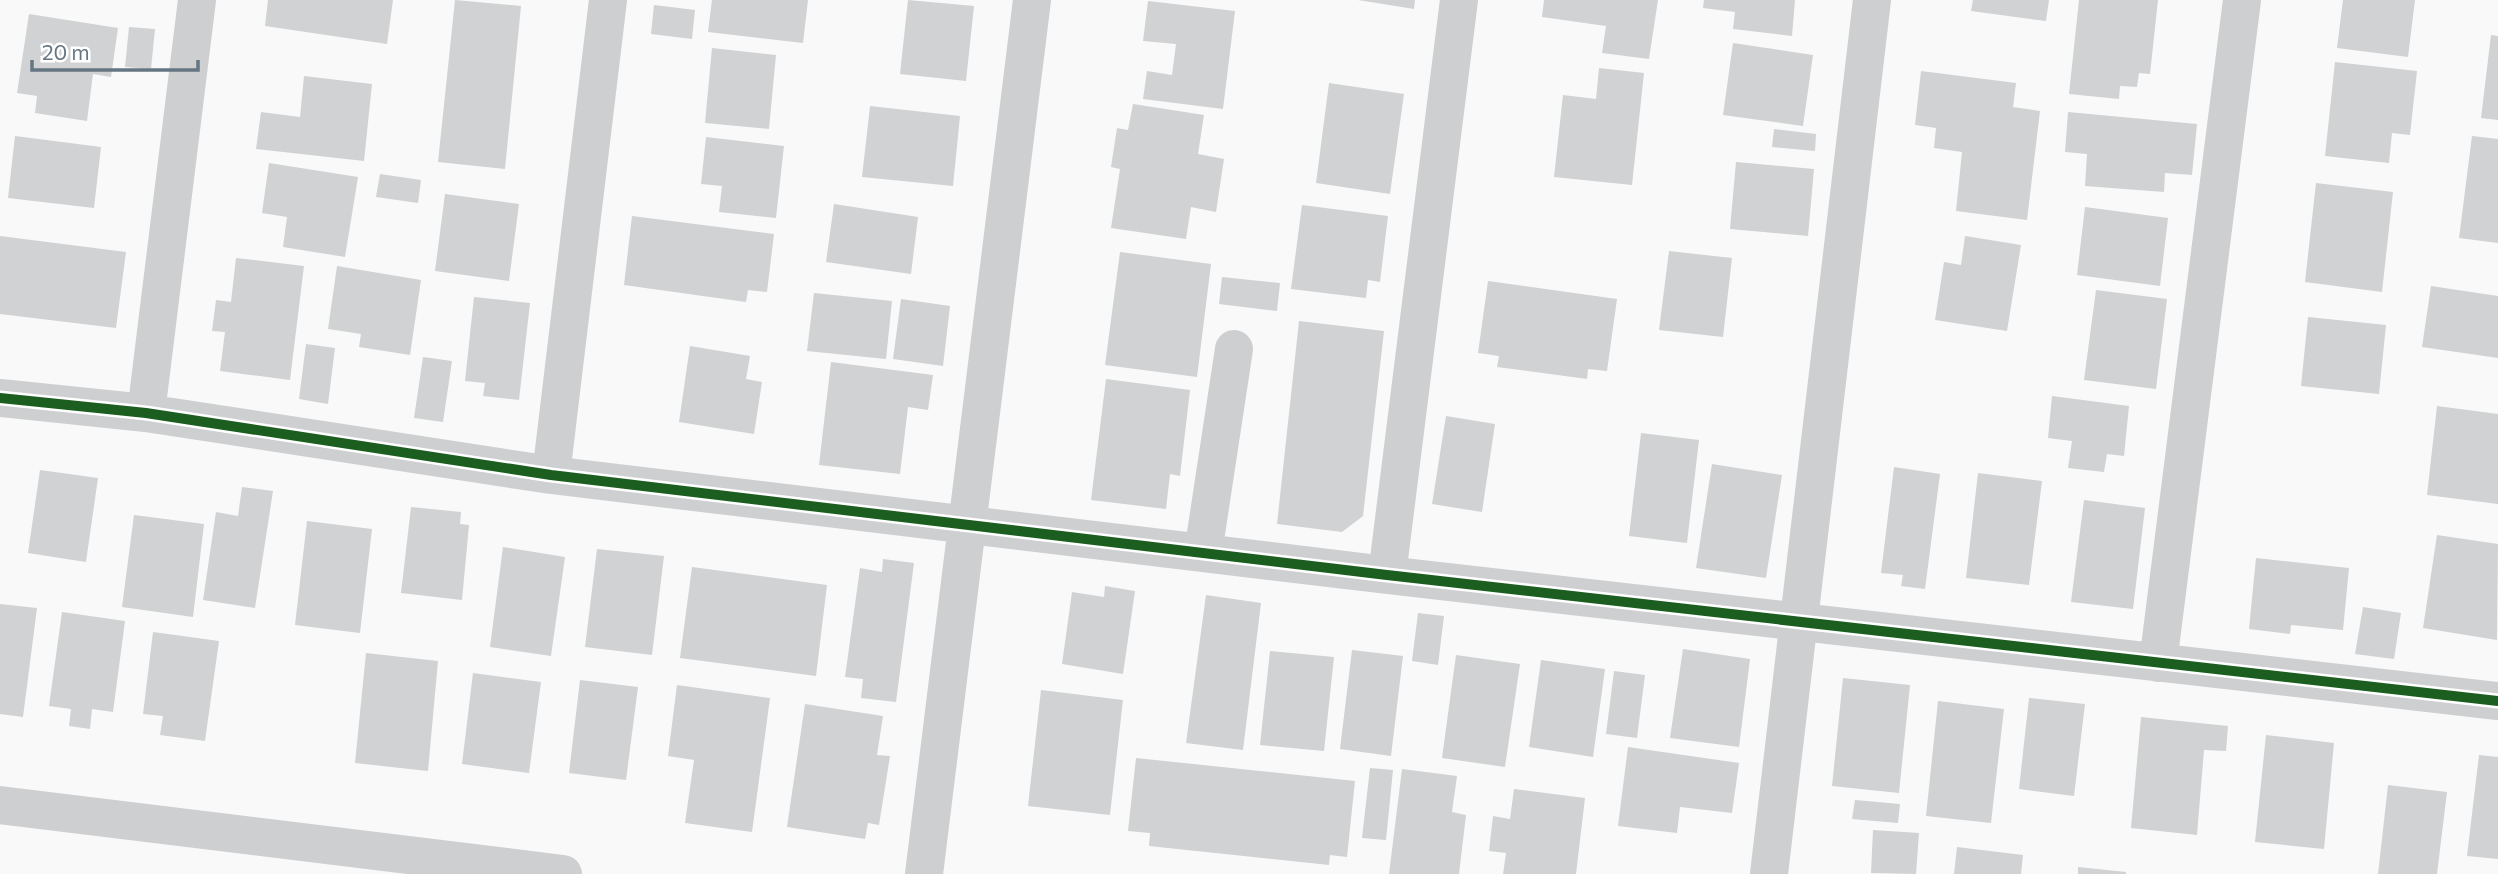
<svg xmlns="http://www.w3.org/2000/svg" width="2498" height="874" font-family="Commissioner,sans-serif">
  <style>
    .building { fill: #d0d2d3 }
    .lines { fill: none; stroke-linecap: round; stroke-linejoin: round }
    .minor { stroke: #cecfd0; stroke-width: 38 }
    .cycleway-casing { stroke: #fff; stroke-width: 15 }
    .cycleway { stroke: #1b5e20; stroke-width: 10 }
  </style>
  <rect width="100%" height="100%" fill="#f9f9f9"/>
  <path class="building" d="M268,0h125l-6,44 -122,-18z
    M455,0l66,6 -16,163 -67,-7z
    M712,0h96l-5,43 -95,-11z
    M908,0l66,6 -8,75 -66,-7z
    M1358,0h57l-1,9z
    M1544,0h114l-9,59 -47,-6 4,-27 -64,-9z
    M1704,0h91l-3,36 -59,-7 2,-17 -32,-4z
    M1973,0h76l-3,21 -75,-10z
    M2079,0h79l-8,74 -11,-1 -2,14 -17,-1 -1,13 -50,-5z
    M2343,0h72l-7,57 -71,-9z
    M1148,1l87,10 -12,98 -80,-10 4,-28 25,4 4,-31 -33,-3z
    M654,5l41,5 -3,29 -41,-5z
    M29,14l89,14 -7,49 -18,-3 -6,47 -52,-8 2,-17 -20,-3z
    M129,27l26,2 -4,40 -26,-2z
    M2491,35l7,1v84l-17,-2z
    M1733,43l80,12 -10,71 -80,-11z
    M712,48l64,7 -7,74 -64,-6z
    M2335,62l82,9 -7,64 -18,-2 -3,30 -64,-7z
    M1599,68l45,5 -12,112 -78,-8 9,-82 33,4z
    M1921,71l95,12 -3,24 27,4 -13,109 -71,-9 6,-59 -28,-4 2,-20 -21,-3z
    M304,76l68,8 -8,77 -108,-12 5,-37 39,5z
    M1329,83l75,11 -14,100 -74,-11z
    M1133,104l71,11 -6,39 26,5 -8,53 -25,-5 -5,32 -75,-11 9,-59 -9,-2 6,-39 11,2z
    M870,106l90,10 -7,70 -91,-9z
    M2068,112l129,12 -5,51 -27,-2 -1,19 -79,-6 2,-32 -22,-2z
    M1774,129l42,5 -1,17 -43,-4z
    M15,136l86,11 -7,61 -86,-10z
    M2472,136l26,3v104l-39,-5z
    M706,137l78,9 -8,72 -57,-6 3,-26 -21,-2z
    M1736,162l78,7 -6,67 -78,-7z
    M269,163l89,14 -13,80 -62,-10 4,-30 -25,-4z
    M380,174l41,6 -3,23 -42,-6z
    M2316,183l77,9 -11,100 -77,-10z
    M445,194l74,10 -10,77 -74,-10z
    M834,204l84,13 -7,57 -85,-12z
    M1302,205l86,11 -8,66 -12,-2 -2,18 -75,-9z
    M2085,207l83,11 -8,68 -83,-11z
    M632,216l142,18 -7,58 -19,-2 -2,12 -122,-17z
    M0,236l126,16 -10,76 -116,-14z
    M1965,236l56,9 -14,86 -72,-11 9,-58 17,3z
    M1669,251l63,7 -9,79 -64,-7z
    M1120,252l91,12 -14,113 -92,-12z
    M236,258l68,8 -14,114 -70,-9 5,-39 -13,-1 4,-31 15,2z
    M337,266l84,14 -11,75 -51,-8 2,-13 -33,-5z
    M1222,277l58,6 -3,28 -58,-7z
    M1488,281l129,18 -10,72 -19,-2 -1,10 -90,-12 2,-11 -21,-3z
    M2431,286l67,10v62l-76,-11z
    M2096,290l71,9 -11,90 -72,-9z
    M814,293l78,8 -6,58 -79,-8z
    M474,297l56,6 -11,97 -36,-4 2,-13 -20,-2z
    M901,299l49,7 -7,60 -50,-7z
    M2308,317l78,8 -7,69 -78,-8z
    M1299,321l85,10 -21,185 -21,16 -65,-8z
    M306,344l29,4 -7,56 -29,-5z
    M690,346l60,10 -4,23 16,3 -8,52 -75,-12z
    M423,357l29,4 -9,61 -29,-4z
    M831,362l102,13 -5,35 -20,-3 -8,67 -81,-9z
    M1106,379l84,11 -10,86 -10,-2 -4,35 -75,-9z
    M2052,396l77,10 -5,50 -17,-2 -3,18 -36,-4 4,-27 -24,-3z
    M2437,406l61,8v90l-71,-9z
    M1446,416l49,8 -13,88 -50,-8z
    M1641,433l58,7 -12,103 -58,-7z
    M1712,464l70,11 -16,103 -70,-10z
    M1894,467l46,7 -15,115 -24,-3 2,-11 -22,-2z
    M40,470l58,8 -12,84 -58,-9z
    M1978,473l64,8 -13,104 -63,-7z
    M242,487l31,4 -18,117 -52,-8 13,-88 22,4z
    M2084,500l61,8 -12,101 -62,-7z
    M411,507l50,5 -1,12 9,1 -7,75 -61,-7z
    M134,515l70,9 -11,93 -71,-10z
    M307,521l65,8 -12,104 -65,-8z
    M2437,535l61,9 -1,96 -74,-12z
    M503,547l62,10 -14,99 -61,-9z
    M597,549l67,7 -12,99 -67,-8z
    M2256,558l93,10 -6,62 -52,-5 -1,9 -41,-5z
    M883,559l31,4 -18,139 -35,-4 2,-19 -18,-2 15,-109 22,4z
    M692,567l135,18 -11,91 -136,-18z
    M1105,586l30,5 -12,83 -61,-10 10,-72 32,5z
    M1206,595l55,8 -18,147 -57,-7z
    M0,604l37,4 -14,109 -23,-3z
    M2363,607l38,6 -7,46 -39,-5z
    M62,612l63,9 -12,91 -21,-3 -2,20 -21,-3 2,-17 -22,-3z
    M1418,613l26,3 -6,49 -26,-4z
    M153,632l66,9 -14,100 -45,-6 3,-19 -20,-2z
    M1683,649l67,10 -11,88 -69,-9z
    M1352,650l51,6 -12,100 -51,-7z
    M1270,651l64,6 -10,94 -64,-6z
    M366,653l72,8 -10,110 -73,-8z
    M1456,655l64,9 -15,103 -63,-9z
    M1541,660l64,9 -12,88 -64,-10z
    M1614,671l31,4 -8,63 -31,-4z
    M473,673l68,9 -12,91 -67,-9z
    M1843,678l67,7 -11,108 -67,-7z
    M580,680l58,7 -12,93 -57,-7z
    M677,685l93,13 -18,134 -67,-9 9,-63 -26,-4z
    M1041,690l82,10 -13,115 -82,-9z
    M2029,698l56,6 -11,92 -55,-7z
    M1938,701l66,8 -13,114 -65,-7z
    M805,704l78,12 -6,39 13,1 -11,69 -11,-2 -3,16 -78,-12z
    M2141,717l87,9 -2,25 -22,-1 -7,85 -66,-7z
    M2266,735l68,8 -10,106 -69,-7z
    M1628,747l111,16 -7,50 -52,-6 -3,26 -59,-7z
    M2479,755l19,2v102l-31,-3z
    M1136,758l219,23 -8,76 -17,-2 -1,10 -180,-19 1,-13 -22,-2z
    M1370,768l23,2 -7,70 -24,-2z
    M1402,769l55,7 -5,36 14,3 -7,59h-70z
    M2388,785l59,7 -10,82h-59z
    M1514,789l71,9 -9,76h-73l3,-21 -17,-2 4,-35 17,3z
    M1855,800l45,4 -2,19 -46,-4z
    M1873,830l46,3 -3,41 -45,-1z
    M1957,847l66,8 -2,19h-67z
    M2078,867l48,5v2h-48z"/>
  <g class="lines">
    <path class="minor" d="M0,398l146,15 405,62 836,100 1111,126
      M146,413l51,-413
      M551,475l57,-475
      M1203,553l31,-204
      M1387,575l72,-575
      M2158,663l84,-663
      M0,805l563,69
      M924,874l108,-874
      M1769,874l103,-874"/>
    <g class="cycleway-casing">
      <path id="cycleway" d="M0,398l146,15 405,62 836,100 1111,126"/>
    </g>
    <use href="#cycleway" class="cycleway"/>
  </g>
  <path d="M32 60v10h166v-10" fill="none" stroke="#657683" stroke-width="3.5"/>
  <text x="42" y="60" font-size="21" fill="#657683" stroke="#ffffff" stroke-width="5" paint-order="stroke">20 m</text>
</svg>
